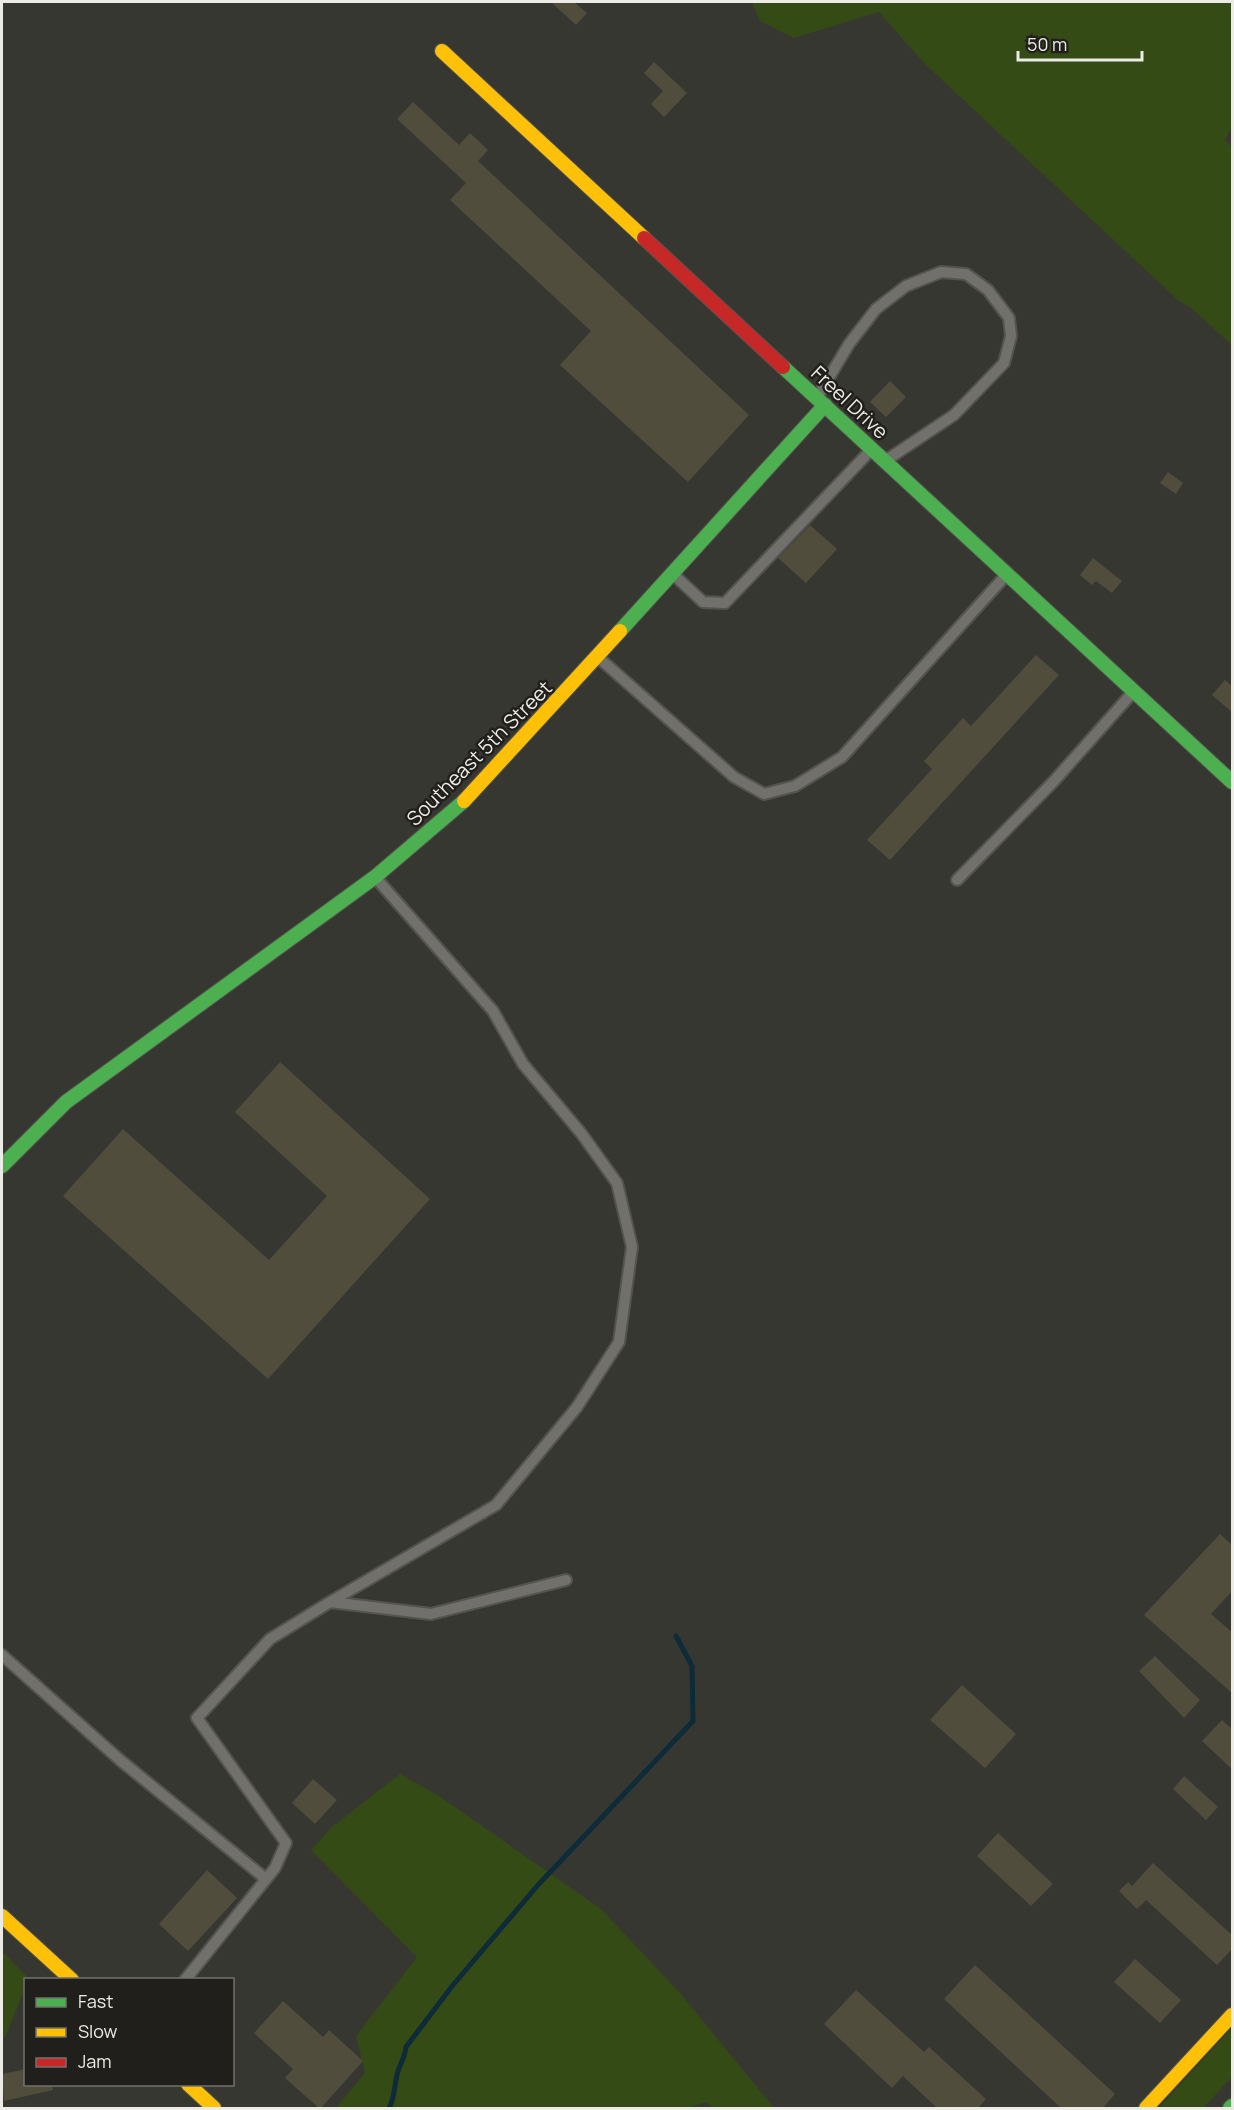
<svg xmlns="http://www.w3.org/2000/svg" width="1234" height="2110" font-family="Manrope,sans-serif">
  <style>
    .green { fill: #344b15 }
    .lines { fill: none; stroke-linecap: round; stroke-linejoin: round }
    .stream { stroke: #0d2b39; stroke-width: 5 }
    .building { fill: #504d3d }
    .lane-casing { stroke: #54544f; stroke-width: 14 }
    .fast-casing { stroke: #54544f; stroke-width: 16 }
    .slow-casing { stroke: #54544f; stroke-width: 16 }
    .jam-casing { stroke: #54544f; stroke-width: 16 }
    .lane { stroke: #71706d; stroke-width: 10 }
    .fast { stroke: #4caf50; stroke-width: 14 }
    .slow { stroke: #ffc107; stroke-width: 14 }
    .jam { stroke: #c62828; stroke-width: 14 }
    .labels { text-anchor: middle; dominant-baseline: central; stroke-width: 5; stroke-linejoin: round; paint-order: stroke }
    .street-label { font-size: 20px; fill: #ecebe6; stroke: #201f1c }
  </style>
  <rect width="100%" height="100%" fill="#373732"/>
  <path class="green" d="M752,2h479l1,124 -7,14 7,7v198l-42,-38 -11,-6 -254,-237 -46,-52 -85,26 -34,-17z
    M400,1774l39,22 162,113 79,84 94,115h-60l-8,-6 -18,6h-352l29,-35 -9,-37 61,-79 -106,-107 21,-23z
    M2,1951l27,28 -3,1 -1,8 -19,47 -4,5z
    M1232,2028v49l-29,31h-44z"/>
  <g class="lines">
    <path class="stream" d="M389,2108c6,-11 5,-21 8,-33 2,-10 8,-17 9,-28l47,-62 85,-100 155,-164 -1,-55 -16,-30"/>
  </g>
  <path class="building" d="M551,2h23l13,11 -11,12z
    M654,62l33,31 -23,24 -13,-13 12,-13 -19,-18z
    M413,102l46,43 11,-12 18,17 -10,11 271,254 -61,67 -128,-117 31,-34 -141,-131 16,-17 -69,-64z
    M890,381l16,16 -20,20 -16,-15z
    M1168,472l15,11 -7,11 -16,-11z
    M810,525l27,24 -31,34 -28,-25z
    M1093,558l29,23 -10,12 -16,-12 -4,4 -12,-10z
    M1036,655l23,20 -169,185 -23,-20 65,-71 -8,-8 39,-43 8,8z
    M1225,680l8,7v26l-21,-18z
    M280,1062l150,137 -162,180 -205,-183 60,-67 146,131 58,-64 -92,-84z
    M1220,1534l13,12v44l-22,24 22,19v61l-89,-79z
    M1155,1656l45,44 -16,18 -45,-47z
    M962,1685l54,49 -31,34 -55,-48z
    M1222,1720l11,10v40l-31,-29z
    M1184,1776l34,31 -12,13 -33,-31z
    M313,1779l24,21 -22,24 -23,-21z
    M998,1833l55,51 -22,22 -54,-50z
    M1153,1863l80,73v12l-16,17 -71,-65 -9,9 -18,-18 9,-9 4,4z
    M207,1870l30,28 -49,53 -29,-27z
    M1135,1959l46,41 -21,23 -46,-41z
    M975,1965l140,129 -13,15h-40l-118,-110z
    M856,1990l68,62 5,-5 57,52 -9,10h-39l-35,-33 -11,12 -68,-64z
    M283,2001l40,36 6,-7 34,31 -43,48 -35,-31 8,-9 -39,-36z
    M26,2069v16h26l1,5 -49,11 -2,-27z"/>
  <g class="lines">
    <g class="lane-casing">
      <path id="lane" d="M818,396l31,-52 27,-35 30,-23 35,-14 25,2 22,16 21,28 2,18 -7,27 -50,52 -69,46
        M673,574l30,28 22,1 147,-154
        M599,658l135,119 30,17 31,-8 47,-29 165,-183
        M957,880l97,-99 80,-90
        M330,1602l166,-97 81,-98 42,-65 13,-95 -15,-64 -36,-50 -58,-69 -30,-53 -118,-134
        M2,1655l118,105 146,119
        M185,1980l90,-112 11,-25 -89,-125 73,-79 60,-37 101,12 135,-34"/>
    </g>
    <g class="fast-casing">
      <path id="fast" d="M783,367l449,415
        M620,631l205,-226
        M2,1166l64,-64 309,-225 89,-76
        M1230,2108l2,-2"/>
    </g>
    <g class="slow-casing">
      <path id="slow" d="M442,51l202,187
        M464,801l156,-170
        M2,1916l70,64
        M188,2084l26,24
        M1146,2108l86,-93"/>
    </g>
    <g class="jam-casing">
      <path id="jam" d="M644,238l139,129"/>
    </g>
    <use href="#lane" class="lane"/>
    <use href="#fast" class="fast"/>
    <use href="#slow" class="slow"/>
    <use href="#jam" class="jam"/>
  </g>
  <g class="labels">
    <g class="street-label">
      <text transform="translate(850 402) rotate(43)">Freel Drive</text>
      <text transform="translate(479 753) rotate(-45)">Southeast 5th Street</text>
    </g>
  </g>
  <rect width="1234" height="2110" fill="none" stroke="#ecebe6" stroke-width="6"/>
  <rect x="24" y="1978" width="210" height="108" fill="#201f1c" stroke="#72716d" stroke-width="1.5"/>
  <rect x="36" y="1998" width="30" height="9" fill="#4caf50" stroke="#72716d" stroke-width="1.5"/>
  <text x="78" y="2008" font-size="18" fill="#ecebe6">Fast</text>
  <rect x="36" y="2028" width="30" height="9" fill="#ffc107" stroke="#72716d" stroke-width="1.5"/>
  <text x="78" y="2038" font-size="18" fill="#ecebe6">Slow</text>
  <rect x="36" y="2058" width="30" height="9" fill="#c62828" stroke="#72716d" stroke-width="1.5"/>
  <text x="78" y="2068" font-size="18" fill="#ecebe6">Jam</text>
  <path d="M1018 51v9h124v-9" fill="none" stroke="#ecebe6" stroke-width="3"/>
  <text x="1027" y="51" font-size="18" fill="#ecebe6" stroke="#201f1c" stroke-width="4.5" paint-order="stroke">50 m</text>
</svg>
